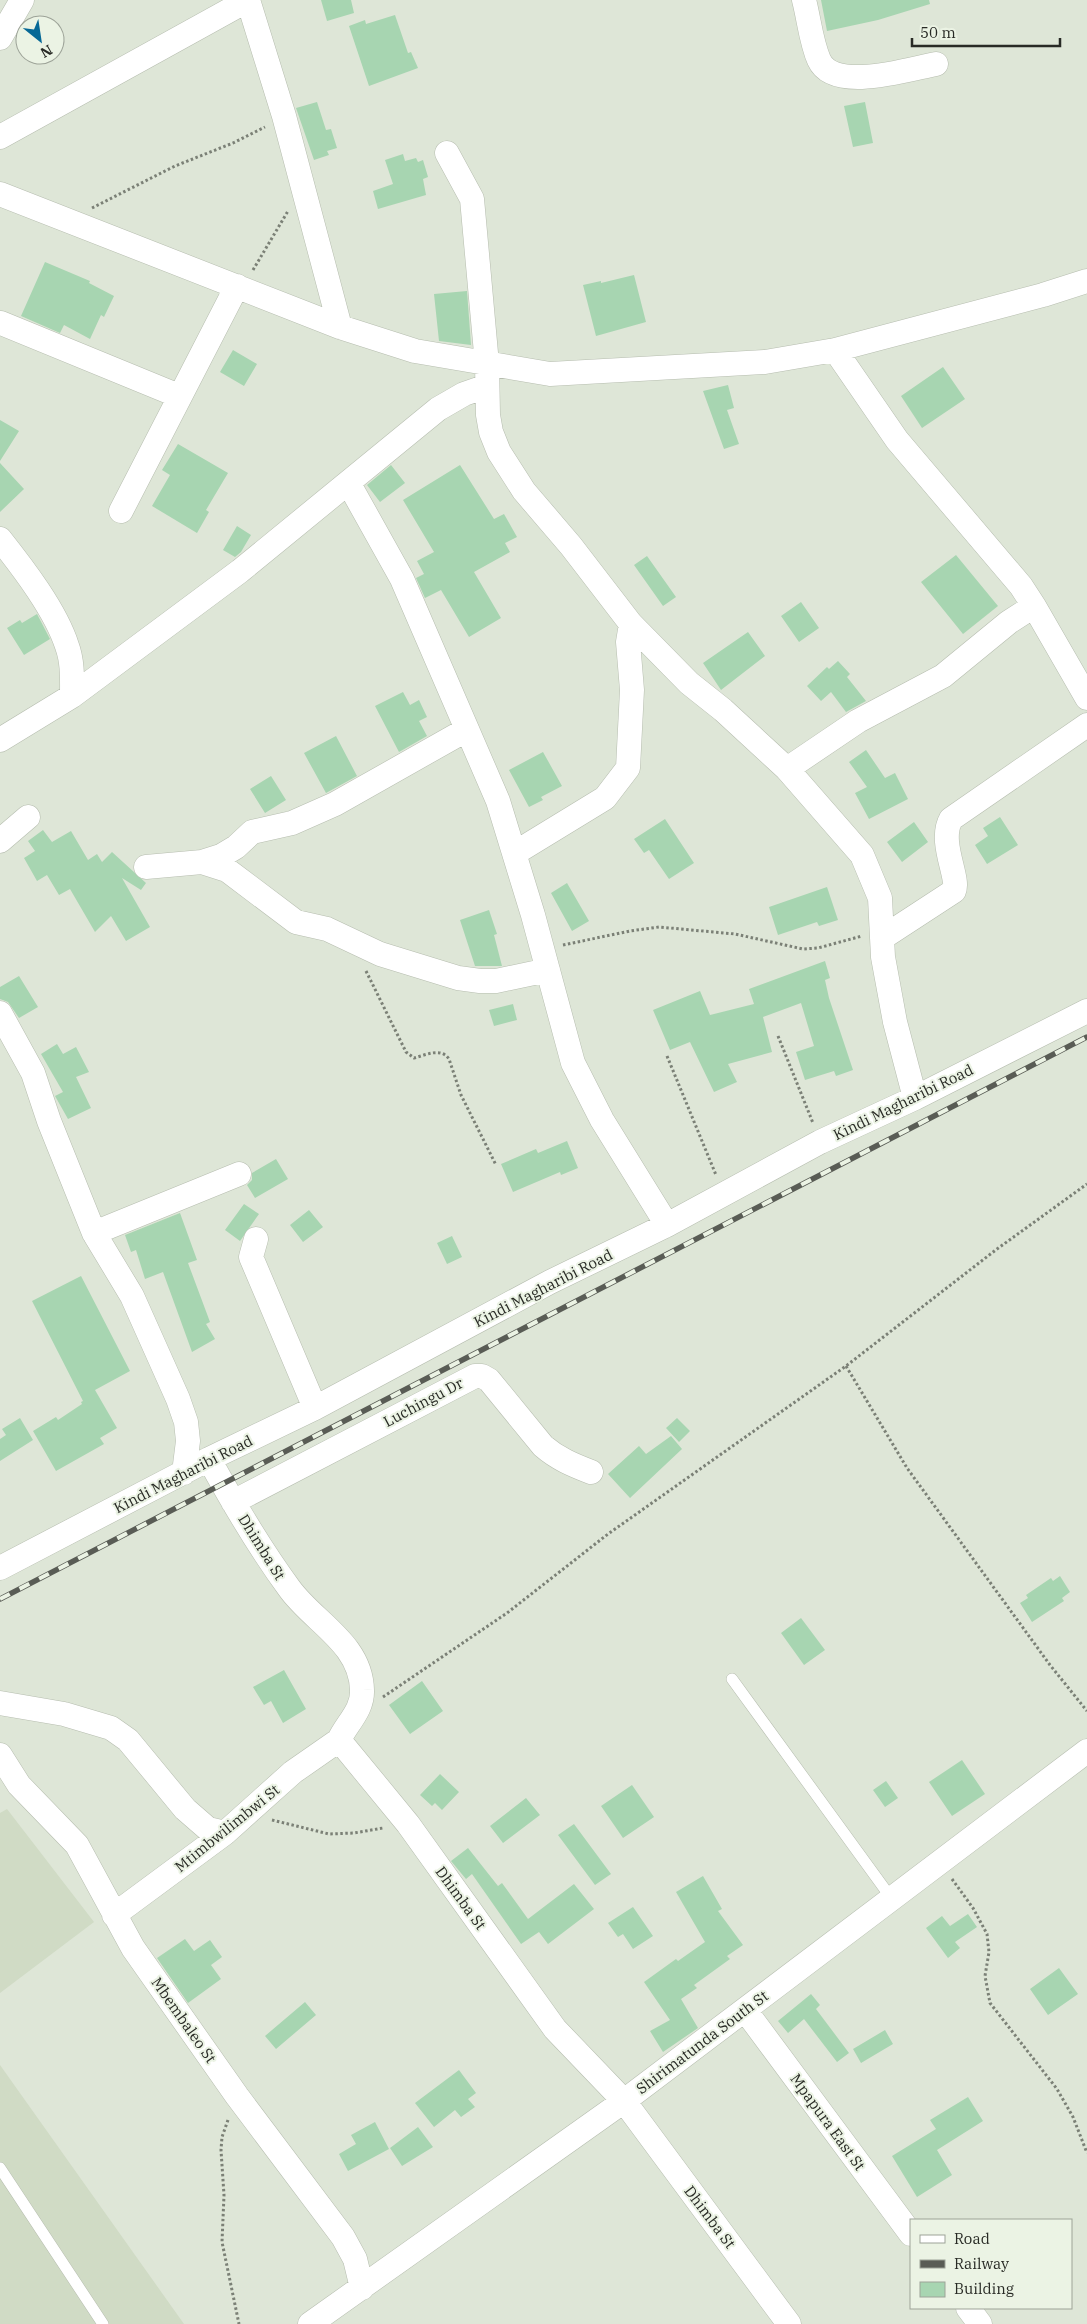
<svg xmlns="http://www.w3.org/2000/svg" width="1087" height="2324" font-family="'IBM Plex Serif',serif">
  <style>
    .built { fill: #d0dbc5 }
    .building { fill: #a7d5b1 }
    .lines { fill: none; stroke-linecap: round; stroke-linejoin: round }
    .service-casing { stroke: #b6bdaf; stroke-width: 12 }
    .minor-casing { stroke: #b6bdaf; stroke-width: 25 }
    .path { stroke: #7b8076; stroke-width: 3; stroke-dasharray: 2.5 2.5; stroke-linecap: butt }
    .service { stroke: #fff; stroke-width: 11 }
    .minor { stroke: #fff; stroke-width: 24 }
    .rail-casing { stroke: #595c55; stroke-width: 5.5 }
    .rail { stroke: #ebf3e4; stroke-width: 4; stroke-dasharray: 11; stroke-linecap: butt }
    .labels { text-anchor: middle; dominant-baseline: central; stroke-width: 4; stroke-linejoin: round; paint-order: stroke }
    .street-label { font-size: 15px; fill: #282a25; stroke: #ebf3e4 }
  </style>
  <rect width="100%" height="100%" fill="#dee6d7"/>
  <path class="built" d="M7,1809l87,113 -94,71v-180z
    M0,2065l184,259h-184z"/>
  <path class="building" d="M321,0h30l3,13 -27,8z
    M821,0h108l1,4 -52,16 -51,11z
    M395,15l13,38 3,-1 7,16 -49,18 -20,-60 16,-6 1,4z
    M317,102l9,28 5,-1 6,19 -10,3 2,4 -15,5 -18,-52z
    M865,102l8,41 -20,4 -9,-41z
    M403,154l2,7 11,-3 2,4 5,-2 5,17 -5,2 3,16 -48,14 -5,-18 20,-7 -8,-24z
    M45,262l45,19 -1,2 25,13 -10,21 -3,-2 -11,24 -26,-14 -4,8 -39,-17z
    M634,275l12,47 -50,14 -13,-51 18,-4v2z
    M467,291l4,54 -32,-4 -5,-47z
    M233,350l24,14 -13,22 -24,-14z
    M943,367l22,32 -43,29 -21,-32z
    M728,385l6,23 -7,2 12,34 -15,5 -21,-58z
    M0,420l19,11 -19,30z
    M178,444l50,29 -22,37 3,2 -12,21 -45,-27 18,-31 -8,-5z
    M0,463l24,26 -24,23z
    M391,465l14,18 -25,19 -13,-17z
    M460,465l34,54 10,-5 13,23 -12,6 5,9 -36,20 27,46 -32,19 -28,-47 -16,8 -9,-20 8,-4 -7,-13 17,-9 -31,-52z
    M237,526l14,9 -10,17 -6,5 -12,-7z
    M956,555l42,51 -35,28 -42,-52z
    M647,556l29,41 -13,9 -29,-41z
    M801,602l18,26 -20,14 -18,-26z
    M37,614l13,25 -26,16 -17,-27 13,-8 2,3z
    M748,632l17,24 -44,34 -18,-27z
    M838,661l12,13 -3,3 19,24 -20,11 -15,-20 -10,9 -14,-15 20,-19 2,2z
    M403,692l7,13 9,-5 8,17 -8,4 8,15 -28,16 -24,-46z
    M336,736l21,40 -31,17 -22,-40z
    M866,750l19,28 10,-5 13,26 -39,20 -14,-26 12,-6 -18,-25z
    M543,752l19,34 -21,11 2,3 -14,7 -20,-37z
    M271,776l15,24 -21,13 -15,-24z
    M1000,817l18,28 -31,19 -12,-19 13,-9 -5,-8z
    M665,819l29,44 -25,16 -20,-29 -5,3 -10,-14z
    M914,822l14,20 -26,20 -15,-20z
    M43,830l9,12 19,-11 17,29 9,-6 5,8 10,-10 34,31 -5,7 -19,-12 28,49 -24,14 -15,-25 -16,16 -25,-43 -11,6 -12,-20 -10,6 -13,-23 11,-7 -7,-10z
    M567,883l22,38 -17,10 -21,-38z
    M827,887l11,33 -19,6 -2,-4 -39,13 -9,-28z
    M489,910l8,24 -3,1 8,31h-27l-15,-46z
    M825,961l5,17 -5,2 4,18 24,72 -17,6 -2,-5 -29,9 -9,-28 18,-6 -13,-43 -38,14 9,35 -44,12 9,18 -23,10 -24,-50 -20,8 -17,-40 47,-19 10,24 44,-11 -5,-15z
    M19,976l19,31 -19,11 -11,-16 -8,-3v-12z
    M513,1004l4,16 -23,6 -5,-16z
    M57,1044l6,10 13,-7 13,25 -13,5 15,31 -23,11 -13,-23 8,-4 -22,-38z
    M567,1141l11,27 -17,7 -1,-3 -47,20 -12,-28 35,-15 2,4z
    M276,1159l12,20 -33,19 -8,-13 5,-5v-7z
    M244,1204l15,10 -19,27 -15,-11z
    M309,1210l14,17 -20,15 -13,-17z
    M180,1213l17,47 -9,3 22,59 -4,2 9,15 -23,13 -29,-80 -18,7 -9,-29 -5,2 -6,-17z
    M452,1236l10,21 -15,7 -10,-21z
    M81,1276l49,95 -35,19 22,38 -17,10 4,6 -48,27 -23,-40 23,-14 2,3 24,-16 -1,-2 2,-1 -51,-100z
    M20,1418l13,22 -33,21v-22l6,-4 -4,-6z
    M677,1418l13,13 -11,11 -13,-14z
    M671,1436l11,13 -52,49 -22,-24 31,-28 7,8z
    M1060,1576l10,16 -8,6 2,3 -32,21 -12,-19 8,-5 -2,-3 25,-17 2,3z
    M801,1618l24,32 -21,15 -23,-32z
    M284,1670l22,39 -23,14 -12,-22 -7,4 -11,-18z
    M422,1681l21,30 -33,23 -21,-29z
    M962,1760l23,34 -33,22 -23,-34z
    M440,1774l19,18 -17,18 -7,-7 -3,3 -12,-11z
    M886,1781l12,17 -13,9 -12,-17z
    M632,1785l22,32 -31,21 -22,-32z
    M526,1798l14,17 -37,28 -13,-17z
    M574,1824l37,50 -16,11 -37,-50z
    M468,1848l30,38 4,-3 26,36 46,-35 20,25 -46,35 -9,-12 -18,12 -49,-70 -6,5 -15,-18z
    M703,1876l19,33 -4,2 25,34 -16,11 3,3 -36,26 3,3 -16,11 17,29 -35,24 -13,-21 20,-11 -26,-38 32,-23 2,2 27,-19 -29,-50z
    M633,1907l20,29 -20,13 -10,-15 -5,3 -10,-14z
    M968,1914l9,13 -22,15 5,6 -12,10 -22,-30 16,-12 8,10z
    M185,1939l9,12 16,-11 12,17 -11,8 10,14 -33,24 -31,-45z
    M1059,1968l19,26 -30,21 -18,-26z
    M811,1994l9,11 -4,4 33,44 -12,9 -33,-43 -16,14 -10,-12z
    M305,2002l11,13 -40,34 -11,-13z
    M885,2030l8,14 -32,19 -8,-14z
    M459,2070l17,23 -8,6 7,8 -14,10 -6,-7 -21,17 -19,-24z
    M968,2097l15,24 -46,29 15,25 -35,22 -25,-41 44,-27 -6,-9z
    M375,2122l14,27 -41,22 -9,-17 17,-10 -5,-9z
    M418,2127l15,20 -31,19 -12,-18z"/>
  <g class="lines">
    <g class="service-casing">
      <path id="service" d="M732,1679l160,220
        M0,2168l103,156"/>
    </g>
    <g class="minor-casing">
      <path id="minor" d="M248,0l36,116 56,211
        M804,0c5,19 7,42 15,60 15,33 90,9 117,4
        M0,38l22,-38
        M0,137l248,-137
        M447,153l25,46 15,165 1,51 3,17 8,20 25,39 47,55 60,78 58,59 34,27 64,59 75,86 18,43 3,59 12,65 20,76
        M0,194l340,133 75,24 135,23 215,-12 70,-12 208,-55 44,-14
        M1,323l178,73
        M835,350l62,90 124,146 13,20 53,92
        M349,484l53,95 96,222 35,114 40,148 29,57 65,105
        M121,511l116,-225
        M0,539c23,29 56,72 67,107 6,16 5,34 5,50
        M0,740l72,-44 168,-125 198,-162 26,-15 23,-8
        M787,769l71,-48 85,-45 66,-54 25,-16
        M0,841l28,-24
        M515,853l90,-55 23,-30 4,-78 -4,-48 3,-18
        M202,862l25,8 69,52 31,7 53,25 78,24 22,3h16l52,-11
        M146,867l56,-5 19,-6 15,-9 16,-15 40,-9 43,-19 131,-74
        M882,938l72,-47c6,-13 -16,-49 -3,-72l136,-94
        M0,1013l33,60 16,48 45,112 38,63 46,103 8,23 2,19 -4,32
        M94,1233l145,-59
        M256,1239l-5,18 64,151
        M209,1459c24,44 50,88 80,129 24,34 72,55 73,102 1,20 -15,33 -23,50l69,84 147,205 69,72 165,223
        M233,1502l242,-126h7l7,4 54,66c15,13 30,19 48,26
        M0,1568l209,-109 106,-51 235,-126 117,-57 153,-83 95,-44 172,-87
        M0,1703l64,11 47,14 17,12 57,69 23,20 17,4
        M0,1755l19,30 58,60 56,103 104,148 106,141 12,22 7,29
        M114,1915l111,-82 68,-61 46,-32
        M745,2010l166,224
        M968,2308l12,16
        M310,2324l314,-223 463,-350"/>
    </g>
    <path class="path" d="M92,208l83,-42 58,-23 32,-16
      M253,270l35,-59
      M563,945l67,-14 29,-4 76,7 68,15 15,-1 44,-12
      M366,971l40,81 8,6c12,-3 27,-11 35,1l12,36 35,70
      M778,1036l35,87
      M667,1056l49,119
      M846,1366l61,102 143,197 37,46
      M383,1697l124,-84 101,-79 238,-168 151,-117 90,-65
      M272,1820l57,14 25,-1 29,-5
      M952,1879l21,29 14,26 2,18 -4,24 5,27 67,86 16,28 14,36
      M228,2120l-6,17 -1,13 3,45 -2,47 17,82"/>
    <use href="#service" class="service"/>
    <use href="#minor" class="minor"/>
    <g class="rail-casing">
      <path id="rail" d="M0,1599l1087,-562"/>
    </g>
    <use href="#rail" class="rail"/>
  </g>
  <g class="labels">
    <g class="street-label">
      <text transform="translate(903 1102) rotate(-26)">Kindi Magharibi Road</text>
      <text transform="translate(543 1288) rotate(-27)">Kindi Magharibi Road</text>
      <text transform="translate(423 1402) rotate(-28)">Luchingu Dr</text>
      <text transform="translate(183 1474) rotate(-27)">Kindi Magharibi Road</text>
      <text transform="translate(262 1547) rotate(58)">Dhimba St</text>
      <text transform="translate(227 1828) rotate(-39)">Mtimbwilimbwi St</text>
      <text transform="translate(461 1898) rotate(54)">Dhimba St</text>
      <text transform="translate(184 2020) rotate(55)">Mbembaleo St</text>
      <text transform="translate(702 2042) rotate(-37)">Shirimatunda South St</text>
      <text transform="translate(828 2122) rotate(54)">Mpapura East St</text>
      <text transform="translate(710 2217) rotate(53)">Dhimba St</text>
    </g>
  </g>
  <rect x="910" y="2219" width="162" height="90" fill="#ebf3e4" stroke="#9da398"/>
  <rect x="920" y="2235" width="25" height="8" fill="#ffffff" stroke="#9da398"/>
  <text x="954" y="2244" font-size="15" fill="#282a25">Road</text>
  <rect x="920" y="2260" width="25" height="8" fill="#595c55" stroke="#9da398"/>
  <text x="954" y="2269" font-size="15" fill="#282a25">Railway</text>
  <rect x="920" y="2282" width="25" height="15" fill="#a7d5b1" stroke="#9da398"/>
  <text x="954" y="2294" font-size="15" fill="#282a25">Building</text>
  <g transform="translate(40 40) rotate(150)"><circle r="24" fill="#ebf3e4" stroke="#9da398"/>
  <path d="M0-4L9 19L0 12L-9 19Z" fill="#066896"/>
  <text y="-8" font-size="14" font-weight="bold" text-anchor="middle" fill="#282a25">N</text>
  </g>
  <path d="M912 38v8h148v-8" fill="none" stroke="#282a25" stroke-width="2.5"/>
  <text x="920" y="38" font-size="15" fill="#282a25" stroke="#ebf3e4" stroke-width="4" paint-order="stroke">50 m</text>
</svg>
